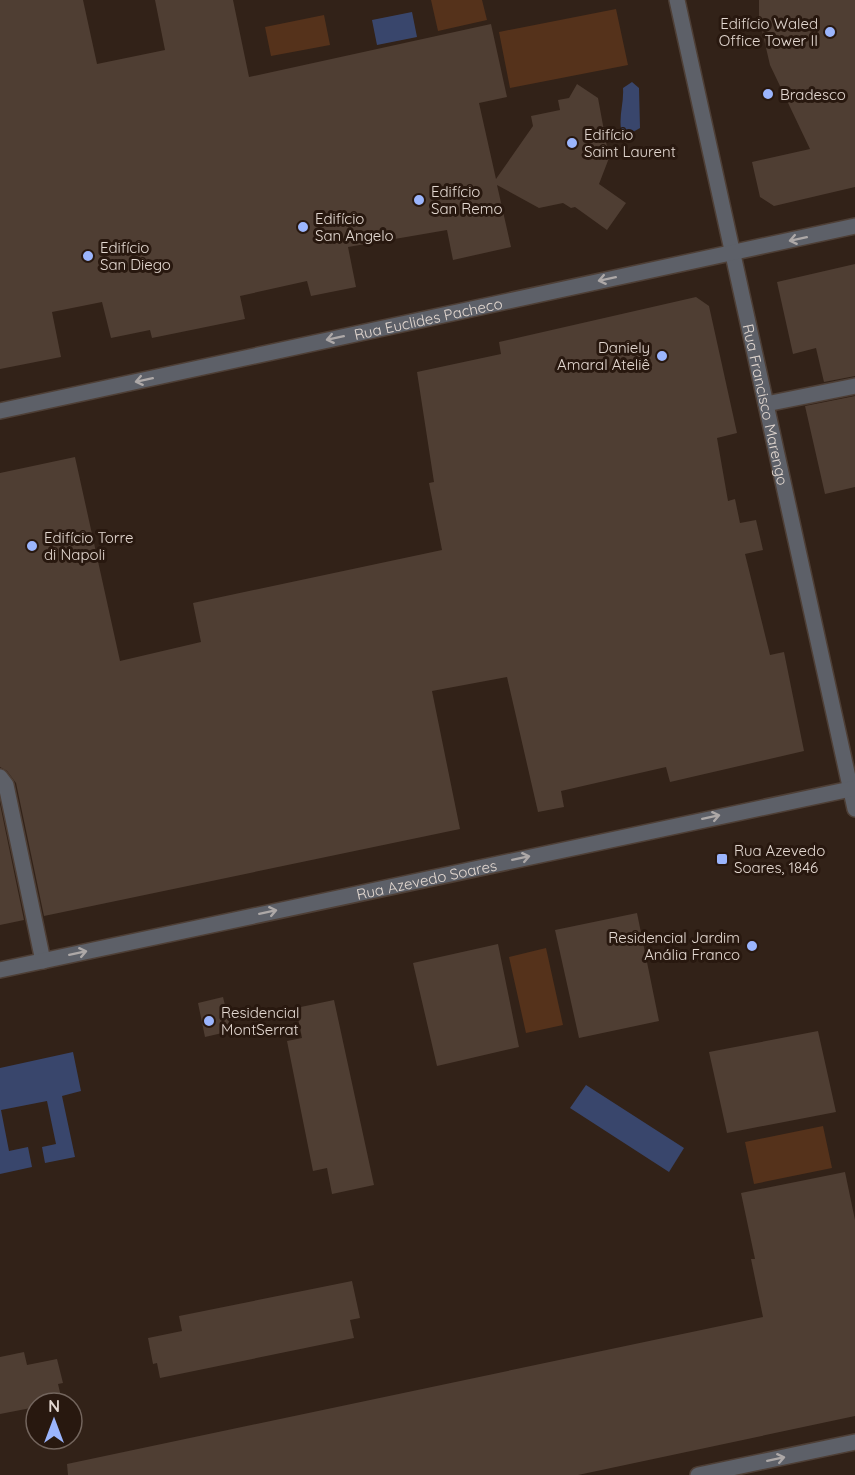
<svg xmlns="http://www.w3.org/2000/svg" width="855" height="1475" font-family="Quicksand,sans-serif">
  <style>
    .green { fill: #55321b }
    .water { fill: #39466c }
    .building { fill: #4f3e33 }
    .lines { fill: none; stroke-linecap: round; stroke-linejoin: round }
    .minor-casing { stroke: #4e3f36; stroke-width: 18 }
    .minor { stroke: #5d6068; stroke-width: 15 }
    .oneway { stroke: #ada8a7 }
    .poi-dot { fill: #9bb5fd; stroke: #28180f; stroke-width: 2 }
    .labels { text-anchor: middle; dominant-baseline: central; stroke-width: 6; stroke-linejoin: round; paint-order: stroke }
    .poi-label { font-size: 15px; fill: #e3d8d1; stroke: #28180f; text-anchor: start }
    .street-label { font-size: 15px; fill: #e3d8d1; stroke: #28180f }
  </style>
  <rect width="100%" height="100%" fill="#322218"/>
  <path class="green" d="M431,0h51l5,20 -49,11z
    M616,9l12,56 -118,23 -11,-56z
    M324,15l6,30 -59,11 -6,-29z
    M546,948l17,77 -37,8 -17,-76z
    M823,1126l9,42 -78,16 -9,-42z"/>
  <path class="water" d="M412,12l5,25 -40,8 -5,-25z
    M632,82l7,6 1,40 -7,4 -12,-3c-2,-15 3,-26 2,-41z
    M73,1052l8,39 -19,5 13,61 -30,6 -3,-16 14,-3 -9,-43 -46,9 8,41 19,-4 4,20 -32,7v-106z
    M586,1085l98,63 -15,24 -99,-64z"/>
  <path class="building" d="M0,0h83l14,64 68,-14 -10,-50h78l16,77 242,-53 16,73 -28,6 17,76 37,-53 -2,-10 29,-6 -2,-10 11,-2 8,-14 21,14 11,60 -10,26 27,19 -19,27 -32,-23 -4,1 -8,-5 -24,5 -42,-23 14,62 -58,13 -6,-30 -99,17 8,40 -45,9 -4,-15 -67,15 5,23 -93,19 -2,-8 -39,8 -9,-36 -50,10 9,45 -61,12z
    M759,0h96v187l-81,19 -14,-9 -8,-35 58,-13 -40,-84 -11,-47z
    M855,264v112l-31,6 -8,-34 -23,6 -16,-72z
    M696,297l13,9 28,127 -20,5 11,63 7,-2 5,24 16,-3 7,30 -18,4 25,101 14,-3 20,99 -134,31 -4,-15 -105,24 3,16 -26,5 -31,-135 -75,14 28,138 -416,87 -28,-133 -9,-12 -7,-4v-294l75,-16 45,204 81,-19 -8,-39 249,-53 -13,-67 5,-1 -17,-110 84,-18 -2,-12z
    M855,396v91l-30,7 -20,-88z
    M0,804l24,116 -24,5z
    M637,913l22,108 -80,17 -24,-108z
    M498,944l21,103 -82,19 -24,-103z
    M223,997l8,34 -26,6 -7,-34z
    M334,1000l40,185 -42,9 -5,-26 -14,3 -26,-130 15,-3 -6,-30z
    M818,1031l18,81 -109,21 -18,-81z
    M845,1172l10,48v196l-277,59h-510l-1,-11 696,-147 -12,-58h4l-14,-66z
    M352,1281l8,37 -10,2 4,18 -194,40 -3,-15 -4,1 -5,-26 34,-7 -3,-15z
    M24,1352l3,13 30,-6 6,24 -5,1 4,17 -26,2v4l-36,7v-57z"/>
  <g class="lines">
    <g class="minor-casing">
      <g id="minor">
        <path id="s1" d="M677,0l178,809"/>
        <path d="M766,404l89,-18"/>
        <path id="s2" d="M0,411l855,-185"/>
        <path d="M0,777l6,8 37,176"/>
        <path id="s3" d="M0,970l855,-182"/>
        <path d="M698,1475l157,-33"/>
      </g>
    </g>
    <use href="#minor" class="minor"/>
  </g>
  <defs><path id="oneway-shaft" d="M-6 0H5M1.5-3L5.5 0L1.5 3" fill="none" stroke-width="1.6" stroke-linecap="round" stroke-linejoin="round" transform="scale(1.5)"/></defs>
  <g class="oneway">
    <use href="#oneway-shaft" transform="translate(798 239) rotate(168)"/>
    <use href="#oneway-shaft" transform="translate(607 279) rotate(168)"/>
    <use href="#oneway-shaft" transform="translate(335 338) rotate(168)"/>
    <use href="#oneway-shaft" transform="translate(144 380) rotate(168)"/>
    <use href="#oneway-shaft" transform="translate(711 817) rotate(-12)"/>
    <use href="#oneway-shaft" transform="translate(521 858) rotate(-12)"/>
    <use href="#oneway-shaft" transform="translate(268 912) rotate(-12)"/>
    <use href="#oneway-shaft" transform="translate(78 953) rotate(-12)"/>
    <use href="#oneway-shaft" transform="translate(776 1459) rotate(-12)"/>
  </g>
  <g class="poi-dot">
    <circle cx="830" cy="32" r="6"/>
    <circle cx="768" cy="94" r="6"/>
    <circle cx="572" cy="143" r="6"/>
    <circle cx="419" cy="200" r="6"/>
    <circle cx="303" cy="227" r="6"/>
    <circle cx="88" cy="256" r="6"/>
    <circle cx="662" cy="356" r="6"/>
    <circle cx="32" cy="546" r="6"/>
    <rect x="716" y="853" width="12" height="12" rx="3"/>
    <circle cx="752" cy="946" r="6"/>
    <circle cx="209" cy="1021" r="6"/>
  </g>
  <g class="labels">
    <g class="poi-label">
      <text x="818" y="23" text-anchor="end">Edifício Waled<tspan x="818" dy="17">Office Tower II</tspan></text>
      <text x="780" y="94">Bradesco</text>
      <text x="584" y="134">Edifício<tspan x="584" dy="17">Saint Laurent</tspan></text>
      <text x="431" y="191">Edifício<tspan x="431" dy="17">San Remo</tspan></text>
      <text x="315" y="218">Edifício<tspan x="315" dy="17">San Angelo</tspan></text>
      <text x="100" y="247">Edifício<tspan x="100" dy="17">San Diego</tspan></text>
      <text x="650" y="347" text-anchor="end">Daniely<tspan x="650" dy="17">Amaral Ateliê</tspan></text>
      <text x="44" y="537">Edifício Torre<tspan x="44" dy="17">di Napoli</tspan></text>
      <text x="734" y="850">Rua Azevedo<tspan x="734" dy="17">Soares, 1846</tspan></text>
      <text x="740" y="937" text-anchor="end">Residencial Jardim<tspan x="740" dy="17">Anália Franco</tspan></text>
      <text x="221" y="1012">Residencial<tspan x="221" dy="17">MontSerrat</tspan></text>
    </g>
    <g class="street-label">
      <text stroke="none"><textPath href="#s2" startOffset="438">Rua Euclides Pacheco</textPath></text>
      <text stroke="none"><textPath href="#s1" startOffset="414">Rua Francisco Marengo</textPath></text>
      <text stroke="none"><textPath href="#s3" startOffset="436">Rua Azevedo Soares</textPath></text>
    </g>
  </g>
  <g transform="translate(54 1421)"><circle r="28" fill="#28180f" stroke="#73655d" stroke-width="1.5"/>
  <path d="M0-4.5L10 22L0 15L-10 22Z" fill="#9bb5fd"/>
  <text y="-9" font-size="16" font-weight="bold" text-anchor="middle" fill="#e3d8d1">N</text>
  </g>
</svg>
